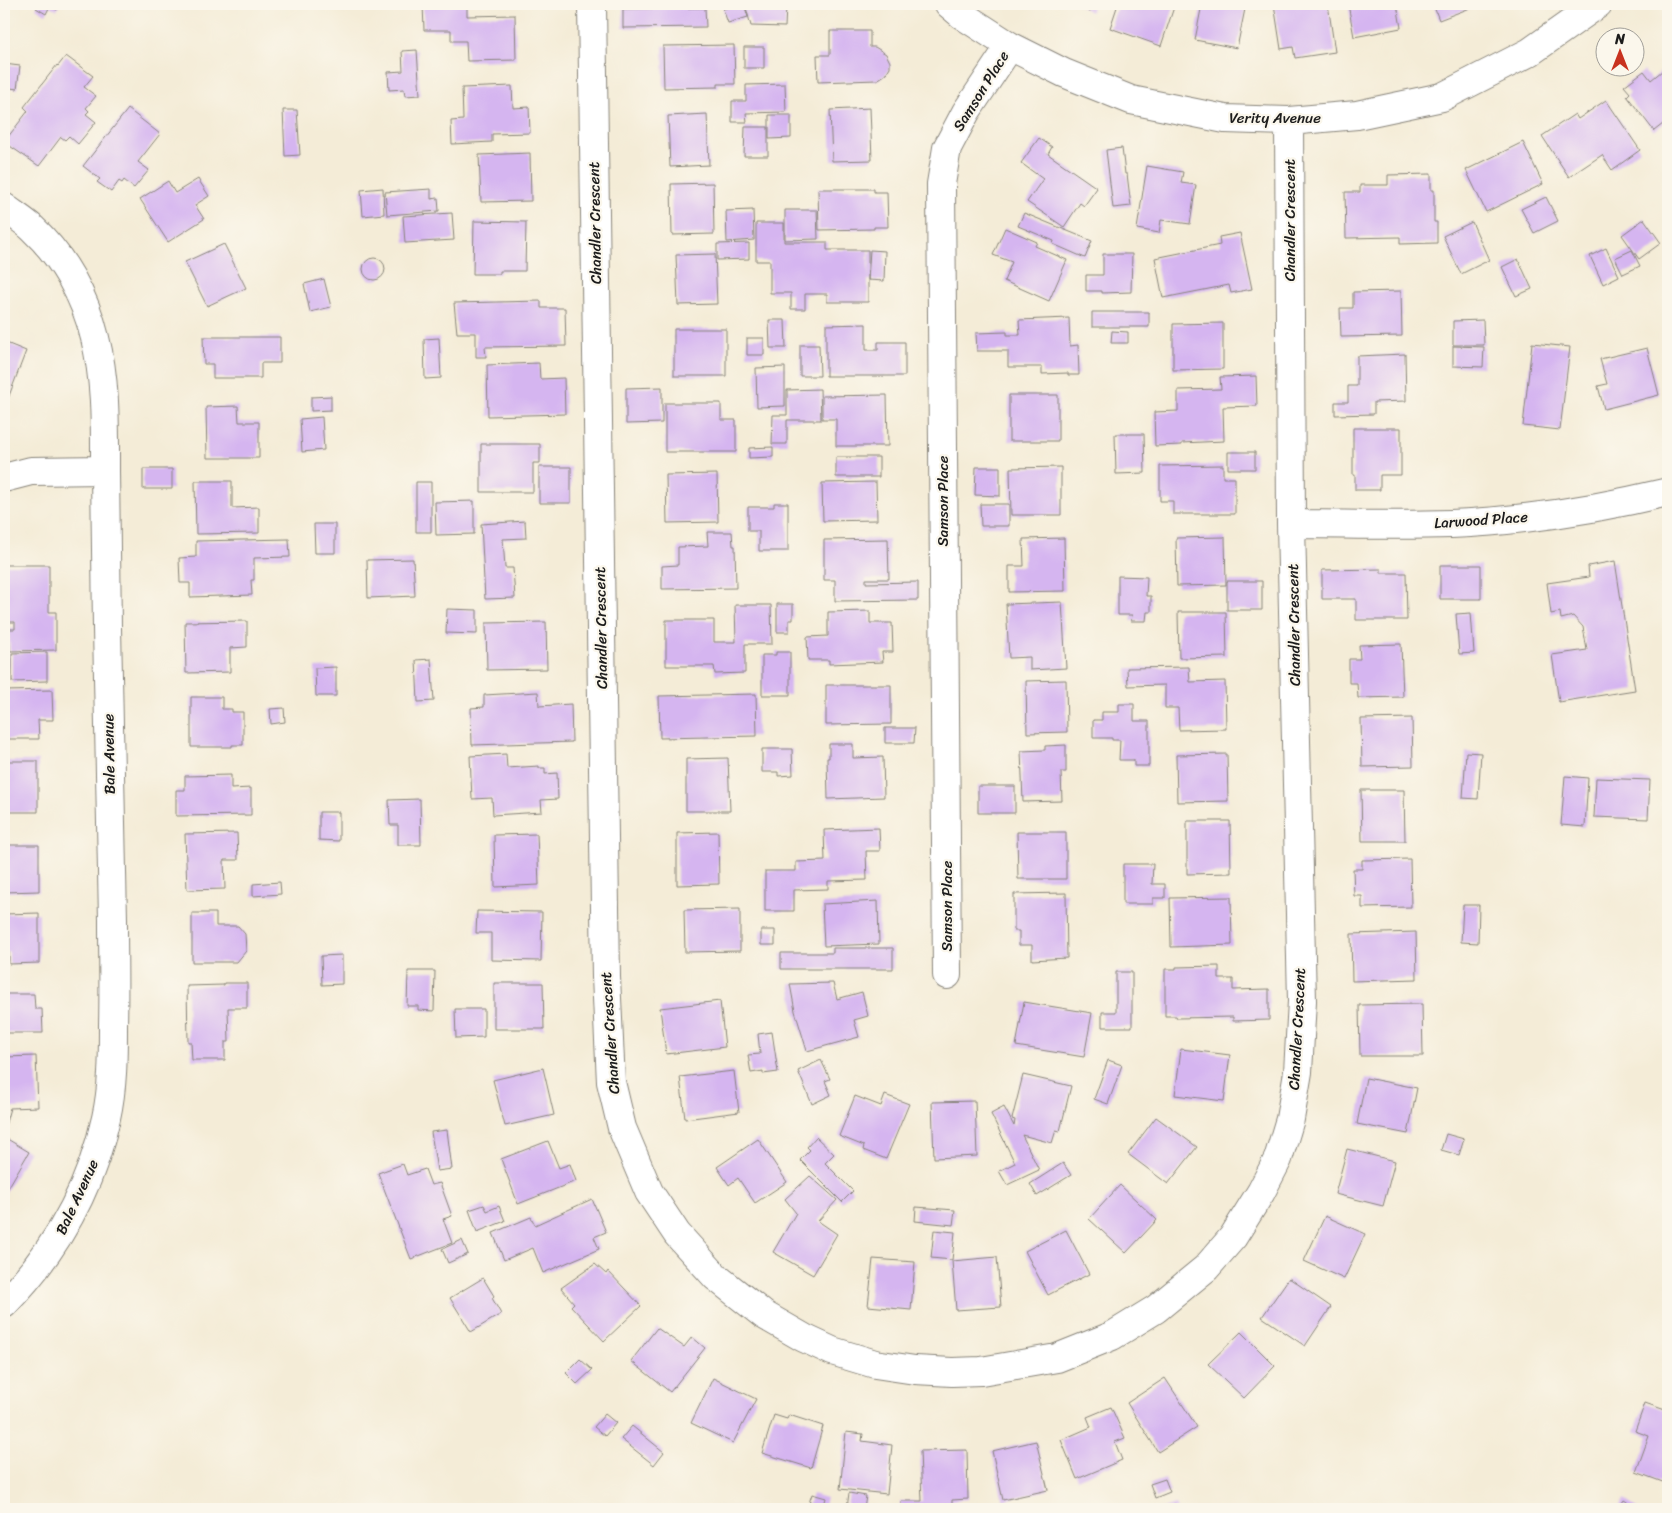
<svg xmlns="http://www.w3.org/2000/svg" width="1672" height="1513" font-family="Sriracha,sans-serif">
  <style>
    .building { fill: #d5b5f0 }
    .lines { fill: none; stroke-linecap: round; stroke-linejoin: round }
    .street-casing { stroke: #88847a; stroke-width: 30 }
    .street { stroke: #fff; stroke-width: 28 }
    .labels { text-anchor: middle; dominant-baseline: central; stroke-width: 4.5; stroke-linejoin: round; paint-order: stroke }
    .street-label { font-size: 15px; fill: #1c1c1c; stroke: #fbf7ec }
  </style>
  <rect width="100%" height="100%" fill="#fbf7ec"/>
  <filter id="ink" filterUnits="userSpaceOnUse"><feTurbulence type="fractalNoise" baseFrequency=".02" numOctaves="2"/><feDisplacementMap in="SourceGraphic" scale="10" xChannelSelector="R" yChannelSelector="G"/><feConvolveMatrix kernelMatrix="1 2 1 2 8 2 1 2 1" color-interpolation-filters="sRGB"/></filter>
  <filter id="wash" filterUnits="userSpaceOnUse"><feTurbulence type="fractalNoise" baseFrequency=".0096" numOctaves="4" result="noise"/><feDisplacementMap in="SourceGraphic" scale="20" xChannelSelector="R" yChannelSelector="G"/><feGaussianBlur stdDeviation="1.12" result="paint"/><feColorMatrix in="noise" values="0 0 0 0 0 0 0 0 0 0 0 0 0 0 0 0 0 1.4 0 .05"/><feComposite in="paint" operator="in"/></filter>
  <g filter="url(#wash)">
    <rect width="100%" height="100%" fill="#f4ecd7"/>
    <g id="blocks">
      <path class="building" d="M39,4h21l-3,6 -7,-4 -4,8 -10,-6z
        M423,4h44v12l48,-1 1,45 -49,1 -1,-20h-15v-11h-27z
        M739,4h5l4,13 -20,6 -5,-14z
        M745,4h26v2l15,1 -1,20 -34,-1z
        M1077,4h18l-5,8z
        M1118,4h57l-14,42 -51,-18z
        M1202,4h44l-9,44 -42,-8z
        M1274,4h54l7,48 -40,6 -2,-11 -12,2z
        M1348,4h49l4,24 -47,9z
        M1433,4h45v1l-39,15z
        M705,8l1,19 -83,1v-19z
        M830,31h40v16h5l11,7 4,8v5l-5,8 -8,5 -59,2 -1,-27h13z
        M734,45l1,39h-17v3l-54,1 -1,-42z
        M744,47h20v21h-20z
        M417,50l3,45 -15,1 -1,-7 -15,1 -1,-18 15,-1 -1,-20z
        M66,56l27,20 -9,11 12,9 -10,12 3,3 -3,3 10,8 -18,22 -9,-8 -4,4 -4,-3 -22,29 -35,-24 24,-31 -4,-4 33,-42 1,1z
        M4,64l16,2 -3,23 -13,-2z
        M1668,66v54l-14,11 -27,-35 3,-3 -6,-7 20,-15 7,9z
        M785,84l1,28 -40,1 1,9h-15v-21h14v-16z
        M512,86l1,22 16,-1 1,26 -38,1v8l-40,2 -1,-23 12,-1 -1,-32z
        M1606,100l34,50 -28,20 -10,-15 -33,22 -27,-41 33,-22 3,5z
        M870,108l2,52 -40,1 -2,-51z
        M128,109l32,25 -22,28 11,8 -15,18 -10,-8 -2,3 -3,-2 -8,11 -14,-10 3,-3 -17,-13z
        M283,110h14l3,45 -15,1z
        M707,114l2,51 -39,2 -2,-51z
        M769,115h22v23l-22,1z
        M745,127h23v29h-24z
        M1039,138l13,9 -4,7 49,34 -13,18 -4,-3 -16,24 -37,-25 16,-23 -22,-16z
        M1523,142l20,42 -57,28 -20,-42z
        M1122,148l3,26h2l4,32 -18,2 -7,-58z
        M530,153l1,48 -50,1 -2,-47z
        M1147,166l36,6 -2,11 15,2 -6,39 -29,-4 -2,13 -22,-4z
        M1431,174v16h3v32h3v21l-37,1v-7l-54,1 -1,-46h15v-7h28v-10z
        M198,179l11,17 -14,9 9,14 -36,23 -28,-43 28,-18 7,12z
        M713,183l1,51 -42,1 -1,-51z
        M383,188l1,26 -21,2 -2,-26z
        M431,189v10l7,-1 1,13 -52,4 -2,-23z
        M818,189h56v3h13l1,35h-14v2l-55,1z
        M1546,197l12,24 -24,12 -13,-24z
        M753,210l1,30 -27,2 -1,-31z
        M785,210h32l1,29 -33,1z
        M452,213l2,27 -49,3 -2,-27z
        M1024,213l68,28 -7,17 -32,-14 1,-3 -36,-15z
        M1644,219l17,24 -22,16 -17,-24z
        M474,221l52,1 -1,49h-25v3h-27z
        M1472,222l17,38 -28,14 -18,-38z
        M756,223h28v19h43v8h41v52h-41v-8h-22v15h-14v-16h-21v-32h-14z
        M1005,228l32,14 -2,4 32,14 -18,41 -45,-20 8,-19 -19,-7z
        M1240,233l12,56 -21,4 -2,-8 -66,13 -8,-40 65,-13 -1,-8z
        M749,243v16l-32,1v-16z
        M224,244l22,44 -39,18 -22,-44z
        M1606,248l13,28 -16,8 -13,-28z
        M870,250l15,1 -1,30 -16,-1z
        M1632,250l8,16 -17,8 -8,-16z
        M715,254l2,50 -39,1 -2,-50z
        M1103,254h29l-1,38 -29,1v-2h-16v-16h17z
        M363 269a11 11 0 1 1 22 0a11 11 0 1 1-22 0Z
        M1518,259l14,30 -16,7 -14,-29z
        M324,279l7,28 -21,5 -6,-28z
        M1401,291l1,45 -61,1 -1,-29h13v-16z
        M541,301v7h24l1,38 -81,1 1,10h-10v-24h-19l-3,-30z
        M1092,312h57v15h-57z
        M1069,318l1,28 8,-1 1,30h-11v-2l-26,1v-7h-34v-16h-31l-1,-18 31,-1v3h13l-1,-15z
        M769,320h16l1,28h-16z
        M1483,320l1,25h-31v-24z
        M1223,323v46l-50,1v-46z
        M866,324v26h12v-8h27v34h-79v-51z
        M674,329h52v47h-52z
        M1112,331l16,1v11h-17z
        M203,337h77v26h-19v15h-48v-14h-9z
        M439,338l2,40 -16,1 -1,-40z
        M747,338h17v17h-17z
        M4,342l22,9 -22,58z
        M1532,343l38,4 -10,83 -37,-4z
        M800,345h19l1,31h-20z
        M1453,346l31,1 -1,20 -30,-1z
        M1647,348l12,47 -55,14 -6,-23 9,-2 -7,-25z
        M1405,354l1,47 -32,1v12l-39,1v-13h13v-16h9v-30z
        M539,363l1,16 24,-1 1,36 -77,2 -1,-51z
        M785,367v39l-28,1 -1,-39z
        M1256,376l1,30 -34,1 1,34 -42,2v2l-27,1 -1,-34 24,-1v-21l43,-1 -1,-12z
        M662,387v36l-36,1v-36z
        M820,389l1,31h-34v24h-15l1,-29h14v-25z
        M887,395l1,51h-52v-27h-14v-23z
        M1009,395h49v46h-49z
        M331,396v14l-20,1v-14z
        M665,403h56v17h15v32h-71z
        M238,406l1,16h20v36h-52l-1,-51z
        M322,417l2,33 -22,2 -2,-33z
        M1353,428h48v47h-21v15h-25v-15h-2z
        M1115,434h29l1,39 -29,1z
        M481,444h59v19h-7v29h-52z
        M773,447v10l-24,1v-10z
        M1228,452h27v17h-27z
        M836,457h43v20h-43z
        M1223,465v13h12v36h-62v-13h-13v-35z
        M539,467h32v36h-32z
        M976,467h24v29l-25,-1z
        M1061,467v48h-50l-1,-47z
        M143,469h29v20h-29z
        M717,474l1,48 -51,1 -1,-48z
        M195,481h37v27l27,-1v26l-63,1z
        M416,482h15v50h-15z
        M876,482l1,38 -54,1 -1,-38z
        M474,501v33l-38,1 -1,-33z
        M774,503h14v48h-29v-20h-11v-24h26z
        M980,504h29v22h-28z
        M525,521l1,17 -23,1 2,29h8l2,30 -30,1 -4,-75z
        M314,524h21v29h-20z
        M707,532h25l1,14h2l1,42 -74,1v-23l16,-1v-18l30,-1z
        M1225,537l1,48 -49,1 -1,-48z
        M1064,538l1,53 -56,1v-26h15l-1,-27z
        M289,539l1,18 -36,1v22h-3l1,15 -62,2v-14h-10l-1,-25 17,-1v-16z
        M888,539l1,40h-23v4l52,-1v18l-83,1v-21h-11v-40z
        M413,559l2,37 -47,2 -1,-38z
        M1615,561l20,129 -76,12 -7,-47 35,-5 -4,-23 -10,-11 -12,3 -1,-7 -9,2 -4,-31 42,-6 -1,-11z
        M4,565h45v47h7v38l-46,1 -1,-22h6v-7h-11z
        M1440,565h41v34h-41z
        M1381,569v4h25l1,47h-51v-21h-34v-29z
        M1118,576l29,1 -1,19h5v16h-4l-1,9h-15l1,-6h-14z
        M1227,581h35v29h-35z
        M1062,602l4,66 -36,2v-13l-21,1 -3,-54z
        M777,604h16v16h-4v12h-12z
        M735,605h36l1,39h-27v29l-30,1 -1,-8h-48v-46h48v22h22z
        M447,609l30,1v24l-31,-1z
        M870,611v12h22l1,29h-11l1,10 -54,2v-4h-21l-1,-23 21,-1v-24z
        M1178,612h48l1,45 -48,1z
        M1471,613l3,40 -15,1 -3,-40z
        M247,621v26l-17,1v24l-44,1 -1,-51z
        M546,622l1,47 -60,1 -1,-47z
        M8,637v29h-4v-28z
        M1401,644l2,53 -45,1 -1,-15h-8v-24h11l-1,-14z
        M47,652v29l-35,1v-29z
        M776,652h14v43h-28v-40h14z
        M431,659l3,42 -16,1 -2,-42z
        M336,667v29h-20l-1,-28z
        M1189,667l1,15 35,-1 1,48 -47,1 -1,-22h-13v-23l-37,1 -1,-18z
        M1066,680l1,52 -40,1 -1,-52z
        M826,685h65v39l-65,1z
        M52,690l1,30h-15l1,19h-35v-48z
        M538,692l1,14 32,-2 1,38 -100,3 -1,-37 13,-1v-12z
        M756,694l1,42 -97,2 -1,-42z
        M191,697h31v12h10v3h11v33h-11v2h-41z
        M1119,704h15v17h15v45h-15v-6h-15l1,-20h-8v-2h-19v-18h9v-8h17z
        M284,708l1,14 -14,2 -1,-15z
        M1412,718l1,48 -51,1 -1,-48z
        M885,728h30l-1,15h-29z
        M829,744h24v14l30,-1 1,40 -56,2 -1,-41h2z
        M1066,745v27h-5l1,29 -39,1 -2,-51 24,-1v-4z
        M762,749h30l1,26 -15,1v-4h-16z
        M1466,752l15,1 -3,46 -15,-1z
        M506,754l1,14 32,-2v2h6v6l12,-1 1,26 -17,1 1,12 -49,3 -1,-17 -20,1 -2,-43z
        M1227,754l1,47 -51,1 -1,-47z
        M728,758l2,53h-44v-52z
        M4,761h34v51h-31v-13h-3z
        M231,775v14l20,-1v27l-75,1v-26h9v-14z
        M1565,776l23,2 -3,49 -24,-2z
        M1596,778l54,2 -2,39 -54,-2z
        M978,786h37v27h-37z
        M1361,790h43l1,51h-43z
        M420,799l1,46h-23v-20h-8l-1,-25z
        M319,812h20v29l-20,-1z
        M1187,821h43l1,52 -44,1z
        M879,828l1,23h-14l1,29 -39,1v8l-34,1v21h-29v-40h31v-9l29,-1 -1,-31z
        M718,832l1,52 -42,1v-52z
        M1017,832h49v47h-48z
        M237,833l1,27h-14l1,29 -38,1 -2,-56z
        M537,834l2,51 -44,2 -1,-52z
        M4,845h35v46l-35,1z
        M1410,859l1,48 -49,1v-12h-8l-1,-27h9v-9z
        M1123,864h30l-1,20h13v14h-12v6h-30z
        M280,882l1,12 -28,2v-12z
        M1066,893l1,65 -35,2v-15h-13v-14h-5v-37z
        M1231,897l1,48 -61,2 -1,-49z
        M878,901l1,43 -55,2 -2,-42z
        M1463,905h16l-1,38 -17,-1z
        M740,909v42l-55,1 -1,-42z
        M477,911l65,1 -1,49 -50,-1v-27h-15z
        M39,913v50l-30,1v-12h-5v-38z
        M192,913h24v13h22l7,8 1,17 -9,11h-45z
        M761,930h14v15h-14z
        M1416,932l1,47 -65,2 -1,-47z
        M833,948h60v21h-112v-16h52z
        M342,955v29l-20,1 -1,-29z
        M1219,966v13h14v11l36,-1v31l-36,1v-4l-56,1 -1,-2h-11v-47h11v-2z
        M408,971h27l-1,40 -16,-1v-4h-11z
        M1116,972h16v55h-30v-15h14z
        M224,983h23v25h-19l1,34h-4v18h-33l-1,-18h-3l-1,-56 37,-1z
        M494,983h49l1,46h-50z
        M833,983l4,16 25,-7 6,24 -14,4 5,17 -52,14 -12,-40 -5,-27z
        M4,994h30l1,15h7l1,24h-39z
        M720,1001l5,46 -59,7 -6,-46z
        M1024,1002l68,11 -8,44 -68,-11z
        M1422,1004l1,52h-63l-1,-51z
        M455,1009h29v28l-28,1z
        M772,1032l6,40 -15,2v-3l-12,2 -3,-18 12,-1 -2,-20z
        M1181,1049l49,6 -6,46 -49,-6z
        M36,1056l2,51 -28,1 -5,18 -1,-1v-68z
        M821,1060l9,19 -5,2 6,14 -19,9 -14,-33z
        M1108,1060l14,5 -14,39 -14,-5z
        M543,1068l11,47 -49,11 -12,-46z
        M734,1071l5,41 -54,7 -5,-42z
        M1023,1075l48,11 -11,45 -4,-1 -4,13 -30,-8 17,35 -32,15 -8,-14 16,-8 -24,-49 13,-7 10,19 1,-6 -3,-1z
        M1366,1078l51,10 -9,46 -51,-10z
        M885,1095l24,9 -23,55 -23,-9 1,-4 -25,-10 16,-40 26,10z
        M975,1101l2,55 -43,2 -2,-56z
        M1156,1117l41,30 -29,37 -40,-30z
        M447,1130l5,39 -15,2 -6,-39z
        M1446,1134l18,5 -5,16 -18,-5z
        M4,1137l25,15 -25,43z
        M816,1137l18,17 -9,9 28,28 -11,11 -42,-42 10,-10 -3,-3z
        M758,1139l29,43 -32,21 -17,-25 -9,7 -12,-18z
        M548,1141l11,27 11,-4 6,17 -58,23 -17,-45z
        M1347,1149l48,12 -12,45 -48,-12z
        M1063,1163l8,12 -34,21 -7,-12z
        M403,1164l4,11 18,-6 6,16 9,-2 12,33 -9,3 9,24 -41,16 -33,-86z
        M810,1176l27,24 -19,21 19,13 -24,41 -40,-23 23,-39 -11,-14z
        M1120,1185l37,35 -31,33 -37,-34z
        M592,1199l14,33 -12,5 5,12 -56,24 -10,-25 -29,12 -11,-27 38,-16 4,8z
        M484,1205l3,6 12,-5 6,15 -28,11 -8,-22z
        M916,1207l39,3 -2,15 -38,-4z
        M1325,1216l40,18 -21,45 -40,-18z
        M934,1230l21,2 -3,28 -21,-2z
        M1066,1230l23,44 -41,21 -23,-44z
        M462,1240l6,14 -20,9 -6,-14z
        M997,1257l4,50 -45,3 -4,-49z
        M873,1259l42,3 -4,48 -43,-4z
        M595,1264l11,10 2,-3 33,35 -37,35 -33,-35 3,-3 -13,-15z
        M483,1278l11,18 -2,2 9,16 -30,18 -21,-34z
        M1289,1278l42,29 -26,39 -43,-29z
        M657,1328l27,19 8,-10 13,11 -35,44 -39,-31z
        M1241,1332l34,34 -31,32 -36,-34z
        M580,1359l12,11 -15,14 -11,-11z
        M713,1378l43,21 -23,44 -42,-20z
        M1165,1378l32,49 -39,25 -31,-49z
        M1645,1403l23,8v73l-32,-12 13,-36 -14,-5z
        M1111,1407l14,31 -10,4 7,18 -45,19 -16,-39 30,-13 -4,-10z
        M605,1414l11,9 -11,13 -11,-9z
        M774,1415l13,4 2,-4 34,11 -12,42 -49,-15z
        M632,1426l32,26 -10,13 -33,-26z
        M846,1432l17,2 -1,7 30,4 -5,49 -47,-5z
        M1036,1441l12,49 -45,10 -11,-49z
        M967,1450l1,49 -16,1v9h-51v-8h21l-2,-50z
        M1165,1479l5,13 -15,6 -5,-14z
        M849,1493l17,3 -2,13 -17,-1z
        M812,1494l14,4 -3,11h-16z
        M1624,1500l14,9h-20z
        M1175,1504l2,5h-16z"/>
    </g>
  </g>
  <g filter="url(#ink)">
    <use href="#blocks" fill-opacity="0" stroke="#88847a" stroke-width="1"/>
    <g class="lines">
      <g class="street-casing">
        <path id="street" d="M592,4l14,973 5,105 11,46 27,64 28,42 39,43 48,38 40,23 28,13 43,13 40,6 37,2 29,-1 76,-13 55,-22 44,-27 50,-41 27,-31 28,-45 17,-33 12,-40 8,-47 4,-71 -11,-477 -2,-403
          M949,4l13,11 48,31 54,27 67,27 94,19 64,2 68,-6 85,-18 88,-45 68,-48
          M4,207c9,7 19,13 28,21 31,29 53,68 63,110 11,43 10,88 10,133 1,52 1,105 2,157 2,98 4,195 6,292 0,35 1,70 0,105 0,31 0,62 -7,93 -16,73 -50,133 -102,186
          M4,478l27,-7 74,-1
          M1291,524c53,0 107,2 160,0 73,-3 146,-15 217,-32
          M947,975l-6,-791 6,-36 19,-36 44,-66"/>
      </g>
      <use href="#street" class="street"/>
    </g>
  </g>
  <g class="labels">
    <g class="street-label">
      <text transform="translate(981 91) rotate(-58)">Samson Place</text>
      <text x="1275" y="118">Verity Avenue</text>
      <text transform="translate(1290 220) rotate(-90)">Chandler Crescent</text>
      <text transform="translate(595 223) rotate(-91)">Chandler Crescent</text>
      <text transform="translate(943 501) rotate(-90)">Samson Place</text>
      <text transform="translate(1481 520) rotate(-4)">Larwood Place</text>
      <text transform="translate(1294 625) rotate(-91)">Chandler Crescent</text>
      <text transform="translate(601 628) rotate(-91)">Chandler Crescent</text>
      <text transform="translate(109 754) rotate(-91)">Bale Avenue</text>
      <text transform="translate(947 906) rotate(-90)">Samson Place</text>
      <text transform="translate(1297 1029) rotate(-87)">Chandler Crescent</text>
      <text transform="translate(610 1033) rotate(-94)">Chandler Crescent</text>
      <text transform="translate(77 1197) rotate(-65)">Bale Avenue</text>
    </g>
  </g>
  <rect width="1672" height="1513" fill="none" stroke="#fbf7ec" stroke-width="20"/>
  <g transform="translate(1620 52)"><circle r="24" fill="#fbf7ec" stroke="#a29f99"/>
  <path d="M0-4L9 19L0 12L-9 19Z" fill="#c8321e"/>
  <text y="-8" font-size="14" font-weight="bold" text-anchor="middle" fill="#1c1c1c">N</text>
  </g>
</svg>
